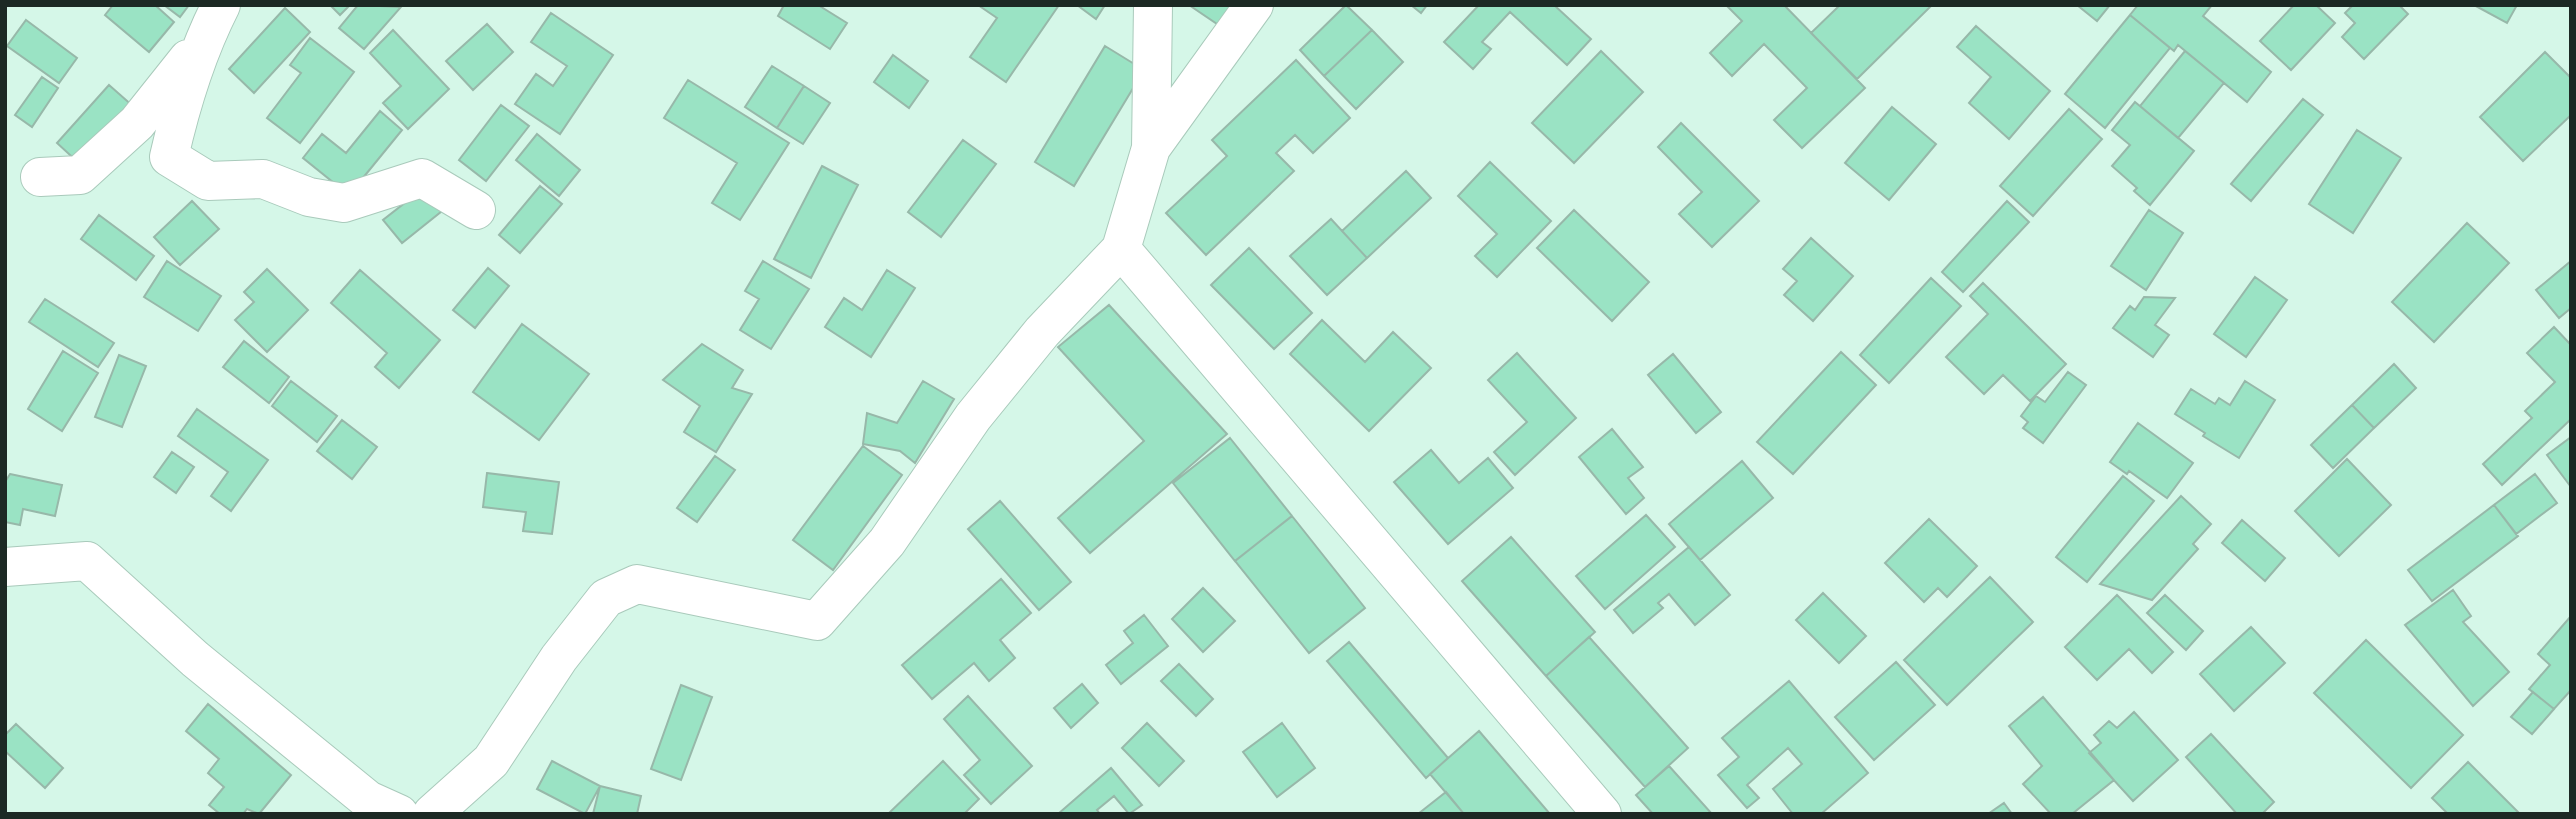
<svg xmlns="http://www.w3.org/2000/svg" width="2576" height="819" font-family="Mulish,sans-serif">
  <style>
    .building { fill: #9ae3c4; stroke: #97b8a9; stroke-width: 2 }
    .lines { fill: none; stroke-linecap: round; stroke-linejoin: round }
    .minor-casing { stroke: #a9cabb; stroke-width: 40 }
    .minor { stroke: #fff; stroke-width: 38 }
  </style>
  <rect width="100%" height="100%" fill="#d5f7e8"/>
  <path class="building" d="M113,5h42l19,17 -25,30 -44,-37z
    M164,5h25l-9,12z
    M330,5h20l-10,10z
    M358,5l43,2 -37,42 -25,-21z
    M784,5h34l29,18 -17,26 -52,-33z
    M978,5h81l-53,77 -36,-25 27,-39z
    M1077,5h28l-9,14z
    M1189,5h51l-14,25z
    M1346,5l26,25 -48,46 -24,-26z
    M1411,5h16l-6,8z
    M1479,5h75l37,34 -24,26 -57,-53 -28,30 9,7 -18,20 -29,-27z
    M1726,5h58l81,83 -63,60 -28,-28 33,-32 -43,-44 -32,32 -22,-23 32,-32z
    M1840,5h92l-75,74 -46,-46z
    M2077,5h33l-13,16z
    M2138,5h74l-9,11 68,56 -24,30 -69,-57 -4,6 -44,-36z
    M2294,5h22l19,18 -44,47 -31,-29z
    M2353,5h46l9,9 -44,45 -22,-22 13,-14 -10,-10z
    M2474,5h43l-10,18z
    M285,8l25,24 -56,61 -25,-24z
    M551,13l62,42 -53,79 -45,-30 21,-30 17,12 14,-20 -36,-24z
    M2130,15l40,33 -65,80 -40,-34z
    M26,20l51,38 -18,25 -52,-37z
    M487,24l26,28 -40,38 -27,-29z
    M1976,26l74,65 -41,48 -40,-36 22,-26 -34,-30z
    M393,30l56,59 -41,40 -25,-26 18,-17 -31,-33z
    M1372,30l31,32 -47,47 -32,-33z
    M310,38l44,34 -54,71 -33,-25 34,-45 -11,-8z
    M1105,46l39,24 -70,116 -39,-24z
    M1601,51l42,41 -69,71 -42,-40z
    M2185,51l39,32 -46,55 -38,-32z
    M2545,52l26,26v37l-48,46 -43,-44z
    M893,55l35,26 -19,27 -35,-26z
    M1296,60l54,58 -37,35 -18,-18 -19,18 18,18 -88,84 -40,-42 61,-57 -15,-16z
    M772,66l32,20 -27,42 -32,-21z
    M42,77l16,11 -26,39 -17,-12z
    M688,80l101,63 -49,77 -28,-17 25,-40 -73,-45z
    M109,85l25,22 -52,59 -25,-23z
    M804,86l26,17 -27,41 -26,-16z
    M2303,99l20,16 -72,86 -20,-17z
    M2135,102l59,49 -44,54 -16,-14 3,-3 -25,-22 18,-21 -18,-15z
    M501,105l28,21 -43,55 -27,-21z
    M1892,107l44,37 -47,56 -44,-37z
    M2069,109l33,30 -69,77 -33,-30z
    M380,111l22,19 -53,65 -46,-37 19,-24 24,19z
    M1681,123l78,78 -47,46 -33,-33 23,-22 -44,-45z
    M2357,130l44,28 -48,75 -44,-29z
    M537,134l43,36 -21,26 -43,-36z
    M963,140l33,24 -55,73 -33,-25z
    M1490,162l61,59 -54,56 -22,-21 22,-22 -39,-38z
    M822,166l36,19 -47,93 -37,-19z
    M1406,171l25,27 -64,60 -25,-27z
    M540,186l22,18 -42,49 -21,-18z
    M424,188l18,23 -40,32 -19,-23z
    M192,201l27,28 -39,36 -26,-28z
    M2007,201l22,21 -66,70 -21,-20z
    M1574,210l75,72 -37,39 -75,-73z
    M2149,210l34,23 -37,57 -35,-24z
    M99,215l55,41 -18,24 -55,-41z
    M1331,219l36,39 -40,37 -37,-39z
    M2467,223l42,40 -75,79 -42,-40z
    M1811,238l42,38 -40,45 -29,-26 13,-14 -14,-12z
    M1249,248l63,65 -38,36 -63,-64z
    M167,261l54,35 -23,35 -54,-34z
    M763,261l46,28 -38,60 -31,-19 19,-31 -14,-8z
    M2571,261v47l-12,10 -23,-28z
    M488,268l21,18 -34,42 -22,-18z
    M267,269l41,41 -41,42 -32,-32 19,-18 -10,-10z
    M360,270l80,70 -41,48 -24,-21 12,-14 -56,-50z
    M887,270l28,18 -44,69 -46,-30 19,-29 18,12z
    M2255,277l32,23 -41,57 -32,-23z
    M1931,278l30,28 -72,77 -29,-28z
    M1983,283l83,81 -36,37 -27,-26 -19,19 -38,-37 42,-43 -18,-18z
    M2144,297l31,1 -20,27 14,10 -16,22 -40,-29 17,-22 5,4z
    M45,299l69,44 -16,24 -69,-45z
    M1109,305l118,129 -137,119 -32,-35 86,-77 -86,-94z
    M1322,320l43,42 28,-30 38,36 -62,63 -79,-77z
    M522,324l67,50 -50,66 -66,-48z
    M2554,327l17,18v74l-69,66 -19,-21 49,-46 -7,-7 30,-29 -28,-29z
    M244,341l45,36 -20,26 -46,-36z
    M702,344l41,26 -11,18 20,6 -36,58 -32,-20 16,-26 -37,-26z
    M63,351l35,22 -36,58 -34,-22z
    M1841,352l35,33 -83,89 -36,-32z
    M1517,353l59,65 -61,57 -21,-23 33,-30 -39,-42z
    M1673,354l48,58 -25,21 -48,-58z
    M119,355l27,11 -24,61 -27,-10z
    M2394,364l22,24 -42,40 -22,-23z
    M2068,372l18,13 -43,58 -20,-15 5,-6 -7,-6 15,-20 9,6z
    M291,381l46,35 -20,26 -45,-36z
    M923,381l31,18 -39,64 -15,-12 -37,-7 4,-31 30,10z
    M2245,381l30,19 -36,58 -36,-22 2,-3 -30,-19 16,-25 24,15 4,-6 11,7z
    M2352,405l22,23 -41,40 -22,-23z
    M197,409l71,51 -37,51 -20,-15 17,-24 -50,-36z
    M342,420l35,27 -25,32 -35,-28z
    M2138,423l55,40 -26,35 -38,-27 -2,3 -17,-12z
    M1612,429l31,38 -15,11 16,20 -18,16 -47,-57z
    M2571,437v50l-24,-32z
    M1230,438l62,78 -57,45 -62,-78z
    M863,446l39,29 -69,95 -40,-30z
    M1431,450l28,33 29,-25 25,30 -65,56 -54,-62z
    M172,452l22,15 -18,26 -22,-16z
    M715,456l20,14 -38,52 -20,-14z
    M2347,459l44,46 -52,51 -44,-45z
    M1742,461l31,37 -73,62 -31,-36z
    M487,473l72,9 -7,52 -29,-3 3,-19 -43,-5z
    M10,474l52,11 -7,31 -32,-7 -3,16 -15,-3v-40z
    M2535,474l22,29 -41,31 -22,-29z
    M2123,476l31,25 -67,81 -31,-25z
    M2181,496l30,28 -18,20 5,5 -46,51 -52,-16z
    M1000,501l71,81 -32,28 -71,-81z
    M2494,505l24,31 -86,65 -24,-31z
    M1646,515l29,32 -70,62 -29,-33z
    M1292,516l73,92 -56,45 -74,-92z
    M1929,519l48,47 -30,31 -9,-9 -14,14 -39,-39z
    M2242,520l43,38 -20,23 -43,-38z
    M1511,537l84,95 -49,44 -84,-95z
    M1689,547l41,48 -35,30 -26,-31 -11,9 5,5 -30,25 -19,-23z
    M1990,577l43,45 -86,83 -43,-45z
    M1001,579l30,34 -31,27 15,18 -26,23 -15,-18 -42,36 -30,-34z
    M1203,588l32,33 -32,31 -31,-33z
    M2453,590l18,26 -8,6 46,50 -36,34 -68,-81z
    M1823,593l43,43 -27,27 -43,-43z
    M2117,595l56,57 -21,21 -23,-24 -32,31 -32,-33z
    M2165,595l38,36 -17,19 -39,-37z
    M1144,615l24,31 -47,38 -15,-19 27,-22 -9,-12z
    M2571,616v74l-17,19 -25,-20 21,-24 -12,-11z
    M2251,627l34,36 -51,48 -34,-37z
    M1589,637l99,111 -43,39 -99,-111z
    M2366,640l97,95 -52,53 -97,-95z
    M1349,642l99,116 -22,20 -99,-117z
    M1896,662l39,43 -61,55 -39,-43z
    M1179,664l34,35 -17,17 -35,-35z
    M1789,681l79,92 -47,41h-28l-20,-25 29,-25 -14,-16 -41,37 12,13 -12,10 -29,-33 21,-18 -17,-19z
    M1082,684l16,19 -27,25 -17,-20z
    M681,685l31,12 -31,83 -30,-11z
    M2533,692l21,17 -22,25 -21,-17z
    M968,696l64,70 -41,38 -27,-29 16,-15 -36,-41z
    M2043,697l71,83 -42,34h-21l-28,-30 19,-18 -33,-40z
    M208,704l83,71 -32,39 -12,-5 -4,5h-23l-11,-9 15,-18 -16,-14 11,-14 -33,-28z
    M2134,712l44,48 -45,41 -44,-48 12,-10 -7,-8 15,-14 8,7z
    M1147,723l37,38 -25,25 -37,-38z
    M1282,723l33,45 -38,29 -34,-45z
    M16,724l47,44 -18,20 -40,-37v-16z
    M1479,731l71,83h-86l-34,-40z
    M2211,734l63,68 -12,12h-25l-51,-57z
    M552,761l48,25 -15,28 -48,-25z
    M943,761l36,38 -15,15h-76z
    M2468,762l52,52h-72l-16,-16z
    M1669,766l43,48h-59l-17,-19z
    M1111,768l31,37 -13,9 -15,-18 -17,14 3,4h-42z
    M600,786l41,10 -4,18h-44z
    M1446,792l18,22h-46z
    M2004,803l8,11h-24z"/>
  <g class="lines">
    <g class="minor-casing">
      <path id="minor" d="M221,5c-25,49 -40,99 -52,152l39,24 55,-2 46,18 35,6 78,-25 54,32
        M1254,5l-103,143 -30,101 481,565
        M1151,148l2,-143
        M40,177l40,-2 57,-52 51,-64
        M5,567l82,-6 108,98 173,141 31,14
        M432,814l59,-53 68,-103 47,-60 31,-14 180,37 70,-79 86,-125 69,-85 79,-83"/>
    </g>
    <use href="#minor" class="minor"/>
  </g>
  <rect width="2576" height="819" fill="none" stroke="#1c2924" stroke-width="14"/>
</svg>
